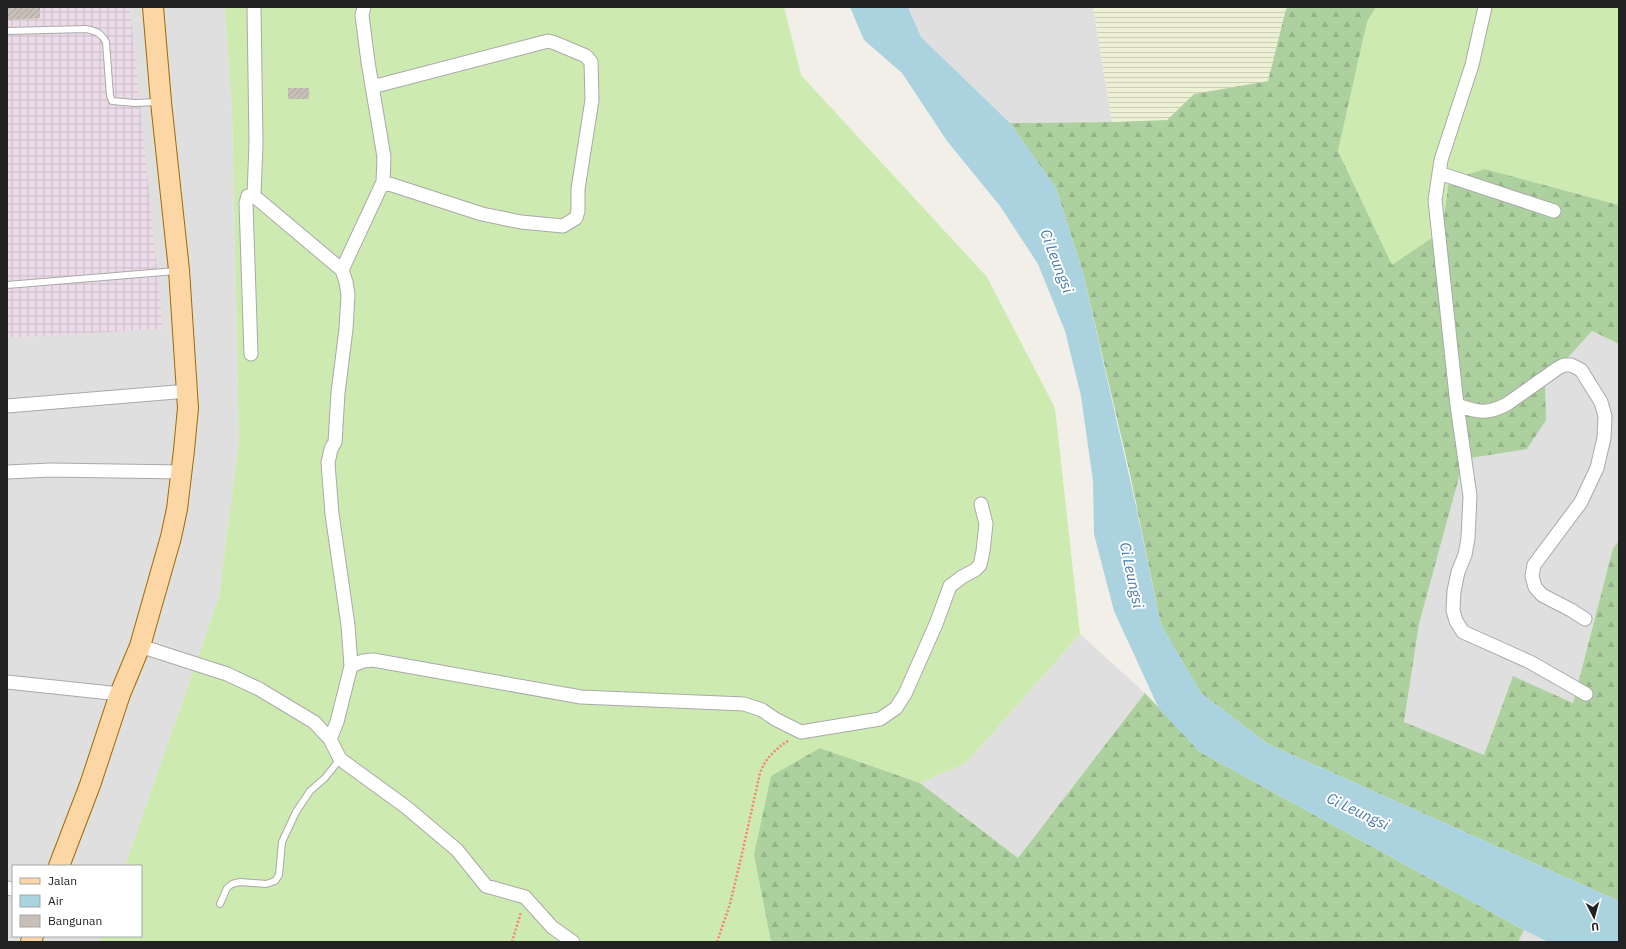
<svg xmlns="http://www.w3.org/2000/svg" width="1626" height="949" font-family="'IBM Plex Sans',sans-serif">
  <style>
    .residential { fill: #e0dfdf }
    .industrial { fill: url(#industrial-grid) }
    .farmland { fill: url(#farmland-rules) }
    .grass { fill: #cdebb0 }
    .forest { fill: url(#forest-firs) }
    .water { fill: #aad3df }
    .building { fill: url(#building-hatch) }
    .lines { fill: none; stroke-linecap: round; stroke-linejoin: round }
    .lane-casing { stroke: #a9a9a9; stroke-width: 8 }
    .street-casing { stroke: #a9a9a9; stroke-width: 15 }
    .primary-casing { stroke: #a06b00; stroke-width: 22 }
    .path { stroke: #fa8072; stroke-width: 2.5; stroke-dasharray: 2 2; stroke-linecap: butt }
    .lane { stroke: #fff; stroke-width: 6 }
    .street { stroke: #fff; stroke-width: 13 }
    .primary { stroke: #fcd6a4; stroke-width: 20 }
    .labels { text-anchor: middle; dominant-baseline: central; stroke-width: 4; stroke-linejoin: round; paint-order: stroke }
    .water-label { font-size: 15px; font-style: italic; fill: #4a7aab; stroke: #fff }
  </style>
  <defs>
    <pattern id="industrial-grid" width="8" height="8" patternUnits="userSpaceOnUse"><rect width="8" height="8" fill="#ebdbe8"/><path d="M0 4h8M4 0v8" fill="none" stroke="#c9bcc7"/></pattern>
    <pattern id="farmland-rules" width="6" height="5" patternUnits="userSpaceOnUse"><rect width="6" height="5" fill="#eef0d5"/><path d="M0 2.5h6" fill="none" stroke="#ccceb7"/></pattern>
    <pattern id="forest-firs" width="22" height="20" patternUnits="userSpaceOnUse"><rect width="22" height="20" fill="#add19e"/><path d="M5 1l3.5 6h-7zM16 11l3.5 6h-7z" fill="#95b388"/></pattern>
    <pattern id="building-hatch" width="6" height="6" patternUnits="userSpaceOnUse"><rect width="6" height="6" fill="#c7bfb8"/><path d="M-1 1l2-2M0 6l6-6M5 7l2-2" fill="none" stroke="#aba49e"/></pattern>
  </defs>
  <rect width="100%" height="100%" fill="#f2efe9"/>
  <path class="residential" d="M130,7h95l7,103 7,331 -20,156 -94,269h-112v70h88l-2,6h-92v-604l155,-9z
    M908,7h185l19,115 -102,1 -89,-86z
    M1592,331l27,13v197l-6,7 -40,155 -60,-27 -29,79 -80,-32 15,-99 45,-165 82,-39 -1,-37z
    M1080,634l65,59 -127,165 -98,-75 46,-20z
    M1524,930l24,12h-30z"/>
  <path class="industrial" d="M7,7h123l33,322 -156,9z"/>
  <path class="farmland" d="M1093,7h191l2,2 -18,72 -74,13 -27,26 -55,2z"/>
  <path class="grass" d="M225,7h559l17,68 186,202 68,131 25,226 -114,129 -46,20 -100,-35 -66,107 17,87h-672l2,-6h40v-70h-16l94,-269 20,-156 -7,-331z
    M1376,7h243v198l-134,-36 -36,11 -7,51 -50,35 -54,-115 29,-129z"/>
  <path class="forest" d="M1290,7h86l-9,15 -29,129 54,114 50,-34 7,-51 36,-11 134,36v139l-27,-13 -47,52 1,37 -19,29 -63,10 -45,165 -15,98 80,33 29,-79 60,27 40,-155 6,-7v360l-351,-157 -67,-51 -40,-68 -31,-151 -47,-201 -27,-85 -46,-65 102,-1 55,-2 27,-26 74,-13 18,-72z
    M1145,693l55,59 324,178 -6,12h-747l-17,-87 17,-79 49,-28 100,35 98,75z"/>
  <path class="water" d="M850,7h58l13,30 89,86 46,65 27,85 53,233 25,119 40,68 67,51 351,157v41h-71l-24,-12 -324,-178 -41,-43 -45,-98 -20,-77 -1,-53 -12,-85 -16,-65 -27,-67 -38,-58 -53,-65 -45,-68 -38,-33z"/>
  <path class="building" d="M7,7h33v11l-33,2z
    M288,88h21v11h-21z"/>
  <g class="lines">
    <g class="lane-casing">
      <path id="lane" d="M7,31l79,-2c10,2 15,4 20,13l4,54 2,5 23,2 23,-1
        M7,285l169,-14
        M220,904l7,-16 5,-4 8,-2 26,2 9,-3 4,-6 3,-33 14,-30 14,-21 15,-13 15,-19"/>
    </g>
    <g class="street-casing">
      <path id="street" d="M1485,7l-13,58 -31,95 -6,40 22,205 13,91 -2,42 -3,17 -7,17 -4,19 -1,19 3,11 7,11 67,30 56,32
        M372,87l176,-46 7,2 31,13 5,6 1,38 -14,89v22l-2,7 -13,8 -42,-4 -39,-8 -99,-32
        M1439,173l115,38
        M254,196l2,-53 -2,-136
        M342,270l41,-88 1,-25 -16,-95 -6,-47 2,-8
        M251,354l-5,-151 2,-7h6l88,74 4,12 2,13 -2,34 -8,64 -3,49 -4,7 -3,14 4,51 16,111 3,41
        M1457,405c20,7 30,10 50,-1l51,-36 6,-3h7l10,5 20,32 4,14 -1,22 -7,30 -16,34 -47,63 -2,11 3,11 7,8 29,15 14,9
        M7,406l181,-15
        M7,472l44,-2 130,2
        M140,646l87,28 32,15 55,33 16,17 10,20 66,48 51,43 29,36 39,11 27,30 21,15
        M7,682l113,12
        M330,739l7,-17 14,-56 12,-5 10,-1 208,37 163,7 18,6 13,9 26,13 79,-13 16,-11 9,-14 8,-18 23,-52 14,-38 12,-9 13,-7 5,-5 3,-14 3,-27 -5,-20
        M7,888l6,1"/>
    </g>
    <g class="primary-casing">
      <path id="primary" d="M59,866l31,-81 30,-91 20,-48 31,-109 6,-28 7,-59 4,-42 -9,-138 -18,-168 -8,-95
        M31,942l2,-6"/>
    </g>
    <path class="path" d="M512,942l9,-30
      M717,942l13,-38 11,-46 19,-85c6,-16 16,-24 29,-33"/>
    <use href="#lane" class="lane"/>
    <use href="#street" class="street"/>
    <use href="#primary" class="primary"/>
  </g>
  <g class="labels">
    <g class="water-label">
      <text transform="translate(1057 261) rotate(69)">Ci Leungsi</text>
      <text transform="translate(1132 575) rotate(78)">Ci Leungsi</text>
      <text transform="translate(1358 811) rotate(25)">Ci Leungsi</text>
    </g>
  </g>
  <rect width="1626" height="949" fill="none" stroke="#222222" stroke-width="16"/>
  <rect x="12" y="865" width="130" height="72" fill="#ffffff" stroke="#a7a7a7"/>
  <rect x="20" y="878" width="20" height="6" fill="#fcd6a4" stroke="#a7a7a7"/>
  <text x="48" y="885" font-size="12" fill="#222222">Jalan</text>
  <rect x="20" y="895" width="20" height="12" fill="#aad3df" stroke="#a7a7a7"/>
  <text x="48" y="905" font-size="12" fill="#222222">Air</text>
  <rect x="20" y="915" width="20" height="12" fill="#c7bfb8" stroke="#a7a7a7"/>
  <text x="48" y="925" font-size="12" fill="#222222">Bangunan</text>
  <g transform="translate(1594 917) rotate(174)" stroke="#ffffff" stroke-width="3" paint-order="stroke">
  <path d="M0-3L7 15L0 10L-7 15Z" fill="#222222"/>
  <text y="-6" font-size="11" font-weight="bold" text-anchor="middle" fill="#222222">U</text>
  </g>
</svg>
